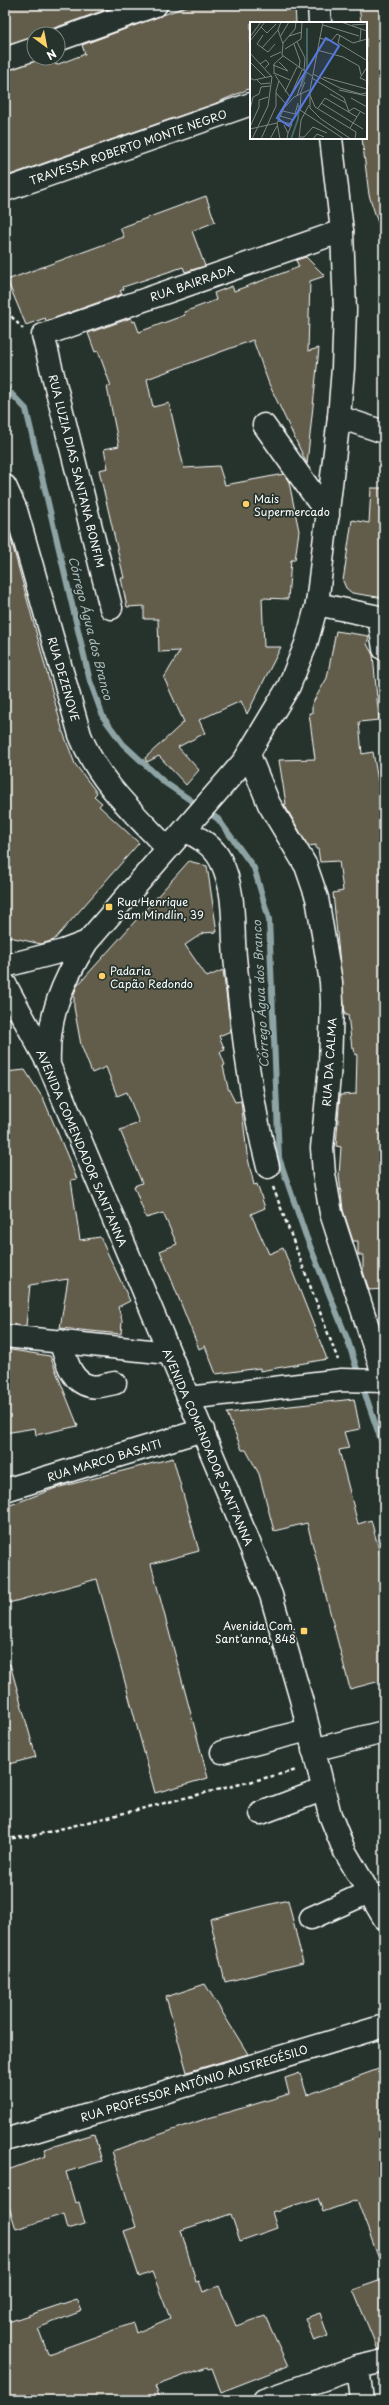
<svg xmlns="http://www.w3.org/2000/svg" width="389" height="2405" font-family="'Playpen Sans',sans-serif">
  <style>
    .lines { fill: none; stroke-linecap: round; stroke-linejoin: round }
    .stream { stroke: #8ea4a4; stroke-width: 6 }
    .building { fill: #625d4b; stroke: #fff }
    .minor-casing { stroke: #fff; stroke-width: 25 }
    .major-casing { stroke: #fff; stroke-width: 25 }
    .path { stroke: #fff; stroke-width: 2.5; stroke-dasharray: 4 3; stroke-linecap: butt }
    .minor { stroke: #26332d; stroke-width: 22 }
    .major { stroke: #26332d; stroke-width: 22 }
    .poi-dot { fill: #ffd166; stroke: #26332d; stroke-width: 1.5 }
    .labels { text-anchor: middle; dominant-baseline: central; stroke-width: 3.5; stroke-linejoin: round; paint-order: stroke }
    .street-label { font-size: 11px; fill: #fff; stroke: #26332d }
    .poi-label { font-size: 11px; fill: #fff; stroke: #26332d; text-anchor: start }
    .water-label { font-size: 12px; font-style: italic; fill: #abb; stroke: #26332d }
    .inset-river { fill: none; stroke: #436867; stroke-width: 2 }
    .inset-road { fill: none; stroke: #7d8581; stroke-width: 1 }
    .view { fill: #567ae2; fill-opacity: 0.15; stroke: #567ae2; stroke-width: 2 }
    .inset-edge { fill: none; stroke: #fff; stroke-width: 2 }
  </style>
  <rect width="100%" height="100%" fill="#26332d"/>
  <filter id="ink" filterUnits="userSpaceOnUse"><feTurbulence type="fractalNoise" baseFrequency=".025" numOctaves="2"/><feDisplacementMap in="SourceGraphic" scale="8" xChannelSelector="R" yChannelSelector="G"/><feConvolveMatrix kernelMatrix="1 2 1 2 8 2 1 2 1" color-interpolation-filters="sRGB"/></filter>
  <g filter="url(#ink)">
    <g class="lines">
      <path class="stream" d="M5,387l21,22 64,272 13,36 20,27 41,38 54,37 36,49 15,51 10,239 27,78 42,105 11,35
        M362,1385l22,64"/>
    </g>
    <path class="building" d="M5,5h114l-76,27 1,2h-10v3l-29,9z
      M190,5h105l1,18h-45v65l-37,16 -207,72 -2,-6v-99l37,-13h11l3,7 29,-11 -3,-9z
      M359,5h25v226l-3,1 -12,-37 -7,-57h4v-115h-5z
      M206,196l9,26 -23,9 13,35 -20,6 -2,-5 -60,20 1,2 -4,2 2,3 -76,27 -1,-3 -19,7 -19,-45 117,-43 -4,-9z
      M306,257l19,19 -15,5 -2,70 11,-3 -12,116 -38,-80 -16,-44 -106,39 6,28 16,-4 15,65 35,-2 6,19 59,-11 5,8 10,49 -4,29h-4l-3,39 -26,-1 2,49h17l-34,67 -6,-13 -42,19 6,13 -27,14 21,23 -13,15 -27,-29 -12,6 -2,-4 39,-36 -20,-44 16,-27 -21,1 -1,-33h-14v-13l-17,1 -6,-29h3l-25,-108 9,-2 -4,-19 15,-3 -12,-59 4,-1 -13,-35 -3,1 -7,-19 43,-15 2,4 2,-1 4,11 46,-17 -1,-3 32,-12 -2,-7 18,-7 2,5 65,-24 -3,-7z
      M371,488h13v110l-32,-5 -6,-5 -3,-7 9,-61 17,3z
      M10,536l53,196 12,32 22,29 -3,3 8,7 -3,3 40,37 -85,97 -13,4 -36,-8v-399z
      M336,631l33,5 -2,8 6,11 6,65 -20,2 3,32 11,-2 5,29 6,-1v60l-3,1 3,22v164h-2l2,20v242l-15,1 -6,-19v-16h-5v-14h-5l-10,-31 -4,-35 2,-28 -5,-1 4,-51 16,-1 1,-40 -2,1 -1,-7h-2l-4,-33h-3l-12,-122 10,-2 -4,-30 -19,1 -2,-13h-2v-4l-8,1 -24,-42h2l-7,-44 36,-1 -6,-46h3v-9l15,-26z
      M189,861l18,5 10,66 -14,1 -18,12 22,32 16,-7 8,61 -12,5 6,14 -5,2 5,13 -2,1 5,22 7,14 6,-1 6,53 7,31 3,-1 8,24 -14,6 18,40 14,-6 44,111 -67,12v-3l-44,6 -11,-28 -6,3 -39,-98 17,-7 -14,-31 -17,5 -12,-32 8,-3 -22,-53 19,-7 -12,-31 -10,4 -11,-29 -14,6 -11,-28 -7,-38v-13l3,-8z
      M25,1070l19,30 33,79 -6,1 9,60 20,-3 30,64 -12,6 4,13 -1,14 -61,-6 8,-49 -38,6 -4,41 -21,-2v-252z
      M5,1349l45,7 28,70 -42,9 -1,-7 -30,5z
      M354,1399l6,30 -16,3 5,16 -10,2 19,74 13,-4 13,49v111l-34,9 -43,-166 -33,8 -15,-57 -13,-24h-4l-15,-37z
      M173,1458l26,93 -48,13 57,214 -53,15 -58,-214 -92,25v-97l51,-19z
      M10,1664l26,93 -31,8v-100z
      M288,1900l15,63 -78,19 -15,-63z
      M205,1984l43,70 -61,18 -21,-75z
      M384,2067v200h-2l-25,-67 -34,12 -5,-14 -46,14 5,16 -37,13 -9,-27 -50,16 15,52 3,-1 4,11 16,-6 17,40 29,-10 23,50 -67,26 -9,-24 -4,1 -1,-2 -52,19 6,14h-156v-77l72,-24 5,12 -44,17 10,26 85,-31 3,10 34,-15 -18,-46 -13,5 -15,-46 12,-4 -24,-76 90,-31 87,-26 -4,-16 15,-5 7,22z
      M94,2134l8,27 -36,11 9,31 4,-1 6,22 -17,5 -4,-15 -48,15 -11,-35v-23l41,-15 -2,-7z
      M384,2279v70l-6,1 -25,-60z
      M320,2313l8,23 -14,5 -9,-23z"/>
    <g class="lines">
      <g class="minor-casing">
        <path id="minor" d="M58,40l98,-35
          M5,59l29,-10
          M5,190l246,-86
          M339,417l45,15
          M264,425l64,90
          M5,486l11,24 64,225c18,46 54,78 87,113
          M317,604l67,14
          M111,608l-68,-273 299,-104
          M379,617l5,32
          M249,755l20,49 37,62 11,32 14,84 1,21 -2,63 -8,82 2,26 7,39 53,164
          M185,830c14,8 28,15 36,31 15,31 11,63 14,96 7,70 15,142 33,210
          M5,1336l164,17
          M60,1341c6,17 10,41 30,45 7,2 18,-2 25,-3
          M188,1398l154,-18 42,1
          M5,1490l198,-60
          M313,1750l71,-18
          M222,1752l86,-22
          M261,1813l61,-23
          M311,1918l58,-26
          M5,2140l379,-114
          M358,2367l4,33
          M264,2400l94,-33 26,-6"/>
      </g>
      <g class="major-casing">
        <path id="major" d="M319,5l1,18
          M5,966l58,-15 24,-9
          M5,984l44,81 222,530 30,104 29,116 14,35 40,68
          M49,1065c-2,-48 13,-83 38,-123l157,-181 45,-75 17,-42 11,-40 22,-187 4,-49 2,-58 -3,-79 -11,-93"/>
      </g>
      <path class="path" d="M5,304l5,11 13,14
        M273,1187l65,173
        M5,1839l27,-3 265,-66"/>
      <use href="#minor" class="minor"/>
      <use href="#major" class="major"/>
    </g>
  </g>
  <g class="poi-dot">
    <circle cx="246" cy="504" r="4"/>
    <rect x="105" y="903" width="8" height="8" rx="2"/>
    <circle cx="102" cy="976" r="4"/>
    <rect x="300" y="1627" width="8" height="8" rx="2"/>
  </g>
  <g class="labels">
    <g class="street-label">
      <text transform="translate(128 147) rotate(-19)">TRAVESSA ROBERTO MONTE NEGRO</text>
      <text transform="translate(192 283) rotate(-19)">RUA BAIRRADA</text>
      <text transform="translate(77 471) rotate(76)">RUA LUZIA DIAS SANTANA BONFIM</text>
      <text transform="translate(64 679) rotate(74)">RUA DEZENOVE</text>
      <text transform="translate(329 1062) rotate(-86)">RUA DA CALMA</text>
      <text transform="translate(82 1148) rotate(67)">AVENIDA COMENDADOR SANT'ANNA</text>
      <text transform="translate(208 1447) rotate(67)">AVENIDA COMENDADOR SANT'ANNA</text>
      <text transform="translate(104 1460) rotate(-17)">RUA MARCO BASAITI</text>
      <text transform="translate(194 2083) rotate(-17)">RUA PROFESSOR ANTÔNIO AUSTREGÉSILO</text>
    </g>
    <g class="poi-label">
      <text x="254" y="498">Mais<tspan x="254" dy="13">Supermercado</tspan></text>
      <text x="117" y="901">Rua Henrique<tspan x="117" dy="13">Sam Mindlin, 39</tspan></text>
      <text x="110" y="970">Padaria<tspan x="110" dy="13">Capão Redondo</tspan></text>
      <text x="296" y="1625" text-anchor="end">Avenida Com.<tspan x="296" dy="13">Sant'anna, 848</tspan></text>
    </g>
    <g class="water-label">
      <text transform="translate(91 628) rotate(76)">Córrego Água dos Branco</text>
      <text transform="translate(260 994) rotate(-93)">Córrego Água dos Branco</text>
    </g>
  </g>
  <g transform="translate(250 22)">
    <rect width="117" height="117" fill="#26332d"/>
    <path class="inset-river" d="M57,48v-42M51,65l5,-14M41,117l7,-20 1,-14"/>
    <path class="inset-road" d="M31,0l-3,8 5,14 -1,11 30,21M73,0l-13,68v18l11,11 30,20M91,0l26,9M73,3l36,11M102,3l15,-1M11,5l6,6 9,-9M13,13l-6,9 11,8 7,-8M90,13l-2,8 28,17M39,14l13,-4M0,15l11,-15M30,15l9,-15M69,16l12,3 6,-7 16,9 14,-4M0,19l15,-19M110,19l1,-12M47,20l8,16 -1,13M33,21l12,-14 1,-7M44,22l6,17 -1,7M12,26l16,-18M35,27l16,-10 1,-17M67,28l26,7 16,9 2,9M0,31l22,24 -4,29 -16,33M20,35l11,-5M0,40l15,15M10,42l6,-4 3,4 -4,4M23,43l15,6 -9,-9M117,45l-7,11 7,3M24,51l16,7M24,52v-10l9,-8M63,52l27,14 21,6 6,-1M25,53l15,22M73,55l44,12M0,56l4,2 18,-4M62,56l32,20 5,14M6,57l5,5 9,-1M89,68l28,6M35,70l12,-25M26,71l11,12M50,72l5,-12M51,72l-1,16 44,29M80,72l16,9M60,73l5,12 41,25 -1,7M47,74l8,-24M40,75l12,-27M101,76l16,9M71,81l42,26M68,86l7,-10 32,19M0,88l3,-13 6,-3 2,-7 9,-1M33,89l12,3 3,-11M99,89l5,-3 11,6M30,94l14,4M28,99l14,3 -4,9M34,103l4,8 -1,6M0,105l9,-20v-7l9,-3M100,106l10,-16M0,107l27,-6M50,115h4l9,-10 14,6M11,117l15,-33v-15l3,-10M20,117l7,-13M30,117l-3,-16 7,-15 10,-11 15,-7M49,117l2,-19 8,-15M63,117l4,-5 7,3"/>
    <path class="view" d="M76,16l13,8 -50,80 -12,-8z"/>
    <rect width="117" height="117" class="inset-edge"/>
  </g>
  <rect width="389" height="2405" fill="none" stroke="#26332d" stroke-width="20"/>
  <rect x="10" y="10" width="369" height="2385" fill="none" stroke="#fff" stroke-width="1.5" filter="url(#ink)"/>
  <g transform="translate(46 46) rotate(148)"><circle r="19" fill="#26332d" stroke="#7d8581"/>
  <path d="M0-3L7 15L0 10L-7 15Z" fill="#ffd166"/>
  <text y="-6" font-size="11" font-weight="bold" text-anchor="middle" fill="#ffffff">N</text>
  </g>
</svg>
